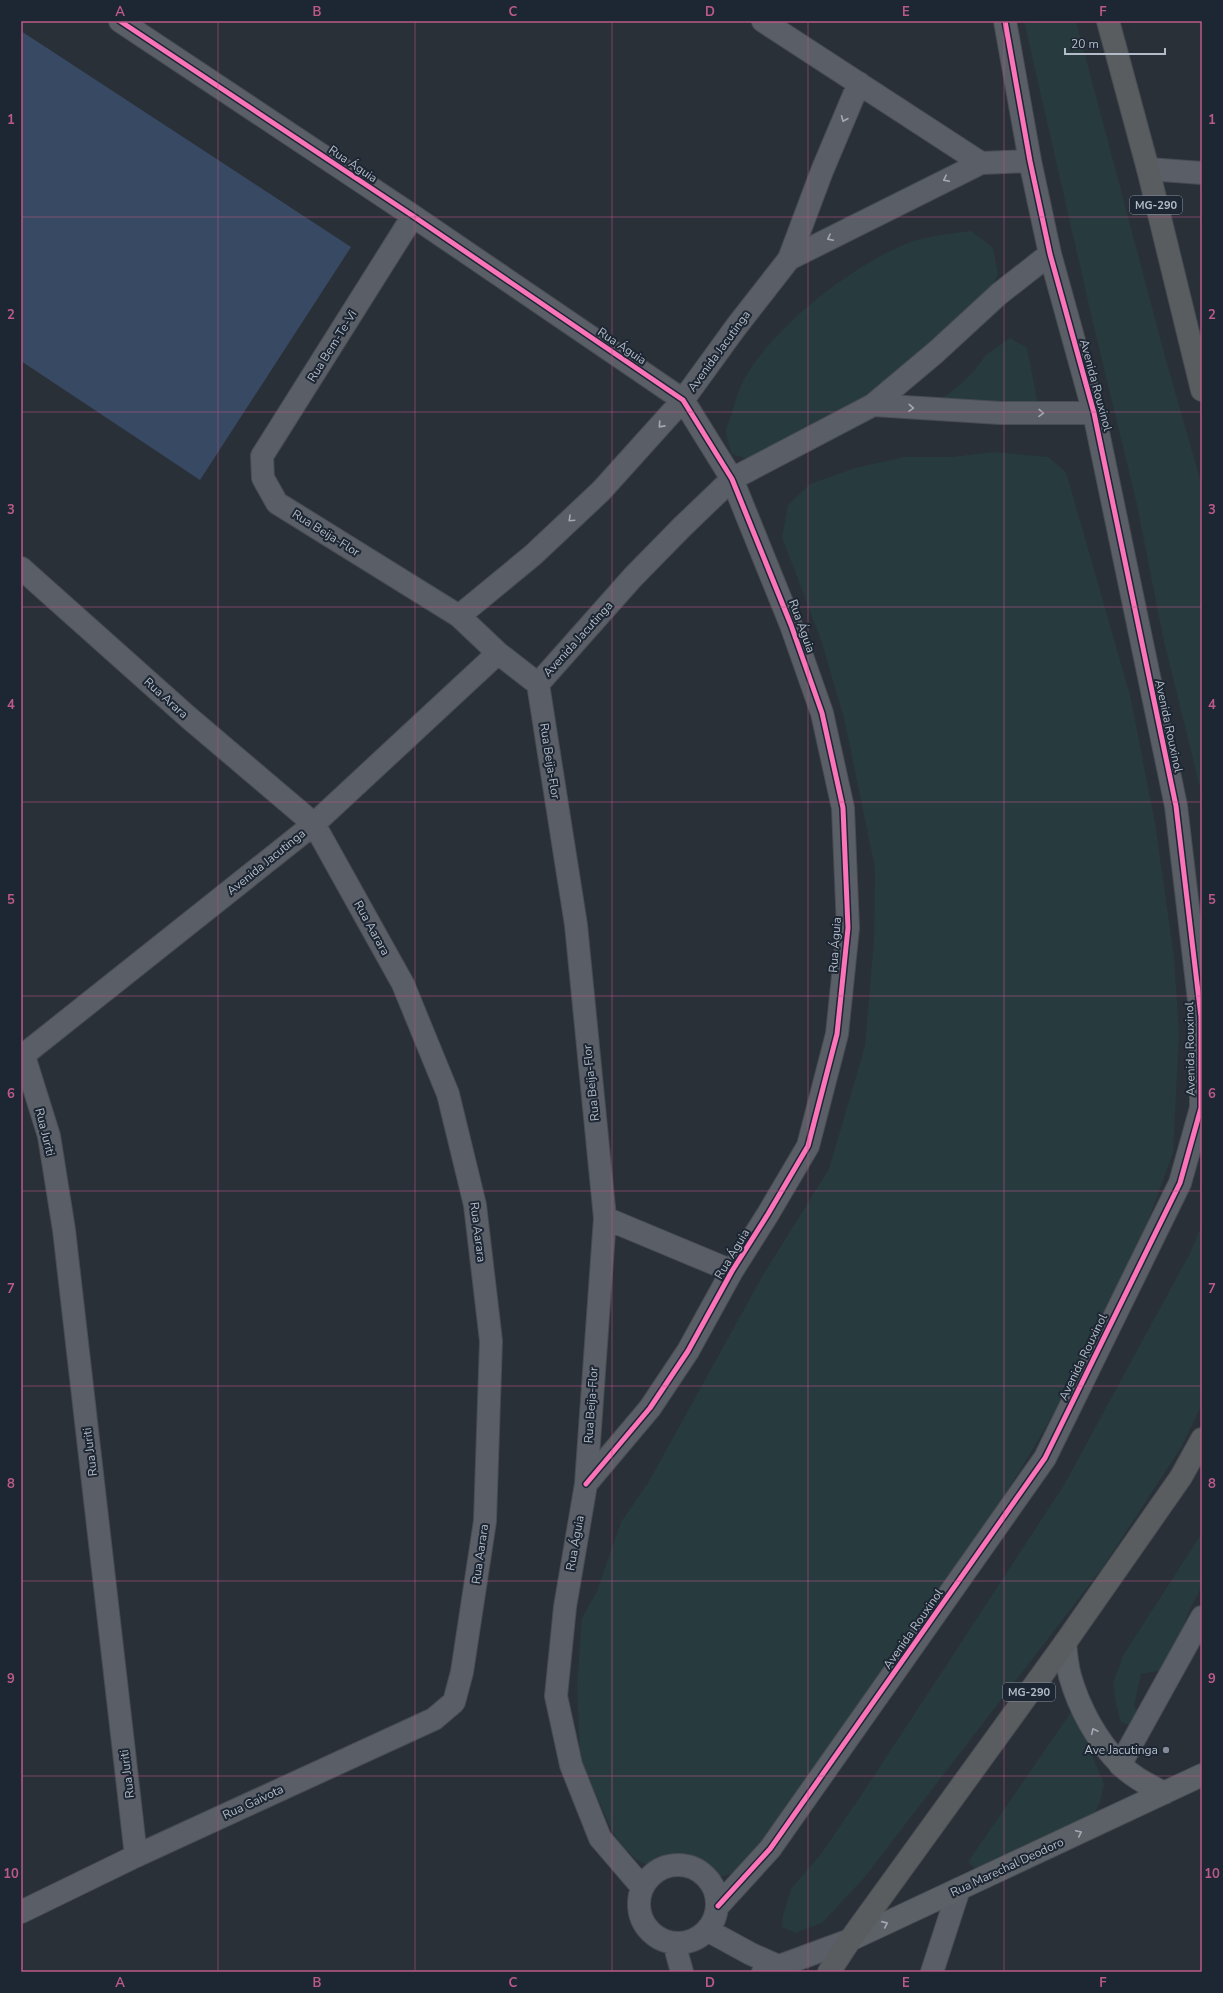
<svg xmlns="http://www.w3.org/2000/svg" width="1223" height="1993" font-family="'Nunito Sans',sans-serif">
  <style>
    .green { fill: #273a3e }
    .water { fill: #384963 }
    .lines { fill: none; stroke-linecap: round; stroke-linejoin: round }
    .minor-casing { stroke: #484c53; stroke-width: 24 }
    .major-casing { stroke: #484c55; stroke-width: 24 }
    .highway-casing { stroke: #474c53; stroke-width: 24 }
    .minor { stroke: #5a5e66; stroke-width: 22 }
    .major { stroke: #5c6168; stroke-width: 22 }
    .highway { stroke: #5a5d60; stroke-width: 22 }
    .cycleway-casing { stroke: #1d2633; stroke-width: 8 }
    .cycleway { stroke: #fb73b8; stroke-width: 5 }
    .oneway { stroke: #a2a9b5 }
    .oneway2 { stroke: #a2aab6 }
    .grid { fill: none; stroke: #bc5a87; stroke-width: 1; stroke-opacity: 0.55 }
    .poi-dot { fill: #848b96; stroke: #1d2633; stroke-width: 1.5 }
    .labels { text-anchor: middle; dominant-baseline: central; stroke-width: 4; stroke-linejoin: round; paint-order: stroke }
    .shield { fill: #1d2633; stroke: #878f9c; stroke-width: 1 }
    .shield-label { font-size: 11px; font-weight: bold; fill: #b4bcc9 }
    .street-label { font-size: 12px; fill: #b4bcc9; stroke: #1d2633 }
    .poi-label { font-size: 12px; fill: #b4bcc9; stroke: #1d2633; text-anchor: end }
    .neatline { fill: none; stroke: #bc5a87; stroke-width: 1.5 }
    .grid-label { font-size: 13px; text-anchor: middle; font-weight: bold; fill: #bc5a87 }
  </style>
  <rect width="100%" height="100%" fill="#2a3038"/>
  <path class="green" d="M1024,21h52l90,339 36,126v310l-39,-159 -26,-132 -44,-182z
    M971,231l22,17 5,26 -16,37 -29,34 -64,65 -48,25 -58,25 -28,1 -23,-7c-2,-7 -6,-17 -6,-24 1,-5 4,-12 6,-17 3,-12 8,-26 14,-37 31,-52 102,-107 157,-131 20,-9 46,-11 68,-14z
    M1010,338l17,10 12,62 -102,-8 19,-14 18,-17 12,-16z
    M995,452l53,5 18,15 64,223 25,128 19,134 5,76 -6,120 -48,131 -81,146 -42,70 -182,272 -82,101 -22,4 -32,-2 -27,-4 -21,-12 -20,-19 -36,-82 -3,-73 5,-67 15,-27 24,-69 27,-39 115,-208 66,-106 36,-123 9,-106 1,-72 -31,-150 -23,-78 -39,-103 6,-32 22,-21 45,-16 49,-11h48z
    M1202,1225v179l-20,42 -79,121 -239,311 -42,45 -27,10 -13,-6 1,-12 8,-26 30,-35 43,-63 200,-306 125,-230z
    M1202,1533v53l-13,25 -22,58 -26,5 -7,32 9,11 -7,11 -15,-6 -5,-17 -3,-23 11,-28z
    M1073,1709l31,75 -4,18 -9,19 -113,50 -10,-9z"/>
  <path class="water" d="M21,31l330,216 -151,233 -179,-119z"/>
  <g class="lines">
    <g class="minor-casing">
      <path id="minor" d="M120,21l293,195 270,184 49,79 59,146 31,88 21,95 5,120 -11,106 -29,112 -40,68 -36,57 -44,80 -38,57 -64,76
        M763,21l218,142
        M1030,161l-49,2 -192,96 -53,68 -53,73 -82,91 -68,64 -74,61 39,37 40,31 95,-107 49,-50 50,-48 141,-74 63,-53 63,-58 51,-40
        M1148,169l54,4
        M413,216l-151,240 1,22 14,25 182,113
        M789,259l33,-88 37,-88
        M873,405l127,8h94
        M21,568l167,149 126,107 89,160 45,110 27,111 16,136 -6,180 -23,151 -8,30 -20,17 -298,137 -115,56
        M538,684l38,241 29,293 -19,266 -21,123 -9,89 15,69 29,73 42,49
        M21,1053l3,3 25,80 15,94 72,626
        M21,1057l293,-233 184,-171
        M605,1218l127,53
        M1120,1765l82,-148
        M639 1904a39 39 0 1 1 78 0a39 39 0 1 1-78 0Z
        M718,1906l52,-57 275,-391 135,-275 21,-75v-91l-25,-211 -82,-393 -44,-159 -20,-93 -25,-140
        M707,1930l44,24 27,12
        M674,1943l8,29
        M763,1972l87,-32
        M932,1972l27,-83"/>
    </g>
    <g class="major-casing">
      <path id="major" d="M1065,1643c1,11 2,22 5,33 9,32 27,65 50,88 12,13 29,21 44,29
        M850,1940l352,-165"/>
    </g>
    <g class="highway-casing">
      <path id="highway" d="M1108,21l40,148 54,221
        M829,1972l21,-32 215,-297 116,-166 21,-38"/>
    </g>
    <use href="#minor" class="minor"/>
    <use href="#major" class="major"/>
    <use href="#highway" class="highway"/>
    <g class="cycleway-casing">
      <path id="cycleway" d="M120,21l293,195 270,184 49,79 59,146 31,88 21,95 5,120 -11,106 -29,112 -40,68 -36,57 -44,80 -38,57 -64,76
        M718,1906l52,-57 275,-391 135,-275 21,-75v-91l-25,-211 -82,-393 -44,-159 -20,-93 -25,-140"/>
    </g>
    <use href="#cycleway" class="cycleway"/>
  </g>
  <defs><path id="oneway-chevron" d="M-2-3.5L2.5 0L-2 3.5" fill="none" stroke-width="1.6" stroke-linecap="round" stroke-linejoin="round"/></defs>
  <g class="oneway">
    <use href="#oneway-chevron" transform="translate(844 119) rotate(113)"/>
    <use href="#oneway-chevron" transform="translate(946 179) rotate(154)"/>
    <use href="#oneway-chevron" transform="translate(830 238) rotate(153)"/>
    <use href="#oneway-chevron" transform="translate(911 408) rotate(3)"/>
    <use href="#oneway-chevron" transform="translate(1041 413) rotate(1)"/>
    <use href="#oneway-chevron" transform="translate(661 425) rotate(132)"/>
    <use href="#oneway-chevron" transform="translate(571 519) rotate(137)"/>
  </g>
  <g class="oneway2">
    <use href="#oneway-chevron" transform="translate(1094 1731) rotate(-116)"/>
    <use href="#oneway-chevron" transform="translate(1079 1833) rotate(-25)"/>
    <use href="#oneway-chevron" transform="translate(885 1924) rotate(-24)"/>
  </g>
  <path class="grid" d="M218,21v1951M415,21v1951M612,21v1951M808,21v1951M1004,21v1951M21,217h1181M21,412h1181M21,607h1181M21,802h1181M21,996h1181M21,1191h1181M21,1386h1181M21,1581h1181M21,1776h1181"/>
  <circle class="poi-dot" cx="1166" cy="1750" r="4"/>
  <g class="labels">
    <g class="shield">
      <rect x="1130" y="196" width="52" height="18" rx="3"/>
      <rect x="1003" y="1683" width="52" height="18" rx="3"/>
    </g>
    <g class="shield-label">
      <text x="1156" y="205">MG-290</text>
      <text x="1029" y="1692">MG-290</text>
    </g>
    <g class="street-label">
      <text transform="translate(353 164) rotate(34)">Rua Águia</text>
      <text transform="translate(332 346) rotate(-58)">Rua Bem-Te-Vi</text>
      <text transform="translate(622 346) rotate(34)">Rua Águia</text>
      <text transform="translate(719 351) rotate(-54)">Avenida Jacutinga</text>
      <text transform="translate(1096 385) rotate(75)">Avenida Rouxinol</text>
      <text transform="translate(326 533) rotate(32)">Rua Beija-Flor</text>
      <text transform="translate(802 626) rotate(70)">Rua Águia</text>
      <text transform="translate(578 639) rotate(-48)">Avenida Jacutinga</text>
      <text transform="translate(166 698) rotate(42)">Rua Arara</text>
      <text transform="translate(1169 726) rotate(78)">Avenida Rouxinol</text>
      <text transform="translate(550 761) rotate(81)">Rua Beija-Flor</text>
      <text transform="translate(266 862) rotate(-39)">Avenida Jacutinga</text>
      <text transform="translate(372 928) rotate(61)">Rua Aarara</text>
      <text transform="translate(835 945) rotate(-86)">Rua Águia</text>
      <text transform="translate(1190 1049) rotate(-91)">Avenida Rouxinol</text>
      <text transform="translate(591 1083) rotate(-96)">Rua Beija-Flor</text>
      <text transform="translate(45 1132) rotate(76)">Rua Juriti</text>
      <text transform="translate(478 1232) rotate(83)">Rua Aarara</text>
      <text transform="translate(732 1254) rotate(-59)">Rua Águia</text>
      <text transform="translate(1083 1357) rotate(-64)">Avenida Rouxinol</text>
      <text transform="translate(591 1405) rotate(-86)">Rua Beija-Flor</text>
      <text transform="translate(90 1452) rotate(-97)">Rua Juriti</text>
      <text transform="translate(575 1543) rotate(-80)">Rua Águia</text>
      <text transform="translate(480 1554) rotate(-82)">Rua Aarara</text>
      <text transform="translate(913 1629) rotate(-55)">Avenida Rouxinol</text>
      <text transform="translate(127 1774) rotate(-97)">Rua Juriti</text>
      <text transform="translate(253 1802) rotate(-25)">Rua Gaivota</text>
      <text transform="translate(1007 1867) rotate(-25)">Rua Marechal Deodoro</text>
    </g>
    <g class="poi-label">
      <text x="1158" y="1750">Ave Jacutinga</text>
    </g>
  </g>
  <rect width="1223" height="1993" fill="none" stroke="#1d2633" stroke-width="44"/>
  <path d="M1065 48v6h100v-6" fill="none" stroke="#b4bcc9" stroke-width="2"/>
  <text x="1071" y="48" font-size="12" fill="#b4bcc9" stroke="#1d2633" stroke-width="3" paint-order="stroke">20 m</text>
  <rect x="22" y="22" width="1179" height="1949" class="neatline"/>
  <g class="grid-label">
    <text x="120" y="16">A</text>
    <text x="317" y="16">B</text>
    <text x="513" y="16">C</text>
    <text x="710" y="16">D</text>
    <text x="906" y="16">E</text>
    <text x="1103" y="16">F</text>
    <text x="11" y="124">1</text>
    <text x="1212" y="124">1</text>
    <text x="11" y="319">2</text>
    <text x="1212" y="319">2</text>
    <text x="11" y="514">3</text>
    <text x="1212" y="514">3</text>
    <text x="11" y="709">4</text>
    <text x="1212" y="709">4</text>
    <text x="11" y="904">5</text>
    <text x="1212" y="904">5</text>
    <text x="11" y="1098">6</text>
    <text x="1212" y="1098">6</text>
    <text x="11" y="1293">7</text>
    <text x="1212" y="1293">7</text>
    <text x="11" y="1488">8</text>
    <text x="1212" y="1488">8</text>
    <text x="11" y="1683">9</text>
    <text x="1212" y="1683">9</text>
    <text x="11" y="1878">10</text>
    <text x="1212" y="1878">10</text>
    <text x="120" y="1987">A</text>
    <text x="317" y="1987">B</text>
    <text x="513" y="1987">C</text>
    <text x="710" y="1987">D</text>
    <text x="906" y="1987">E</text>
    <text x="1103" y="1987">F</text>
  </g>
</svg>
